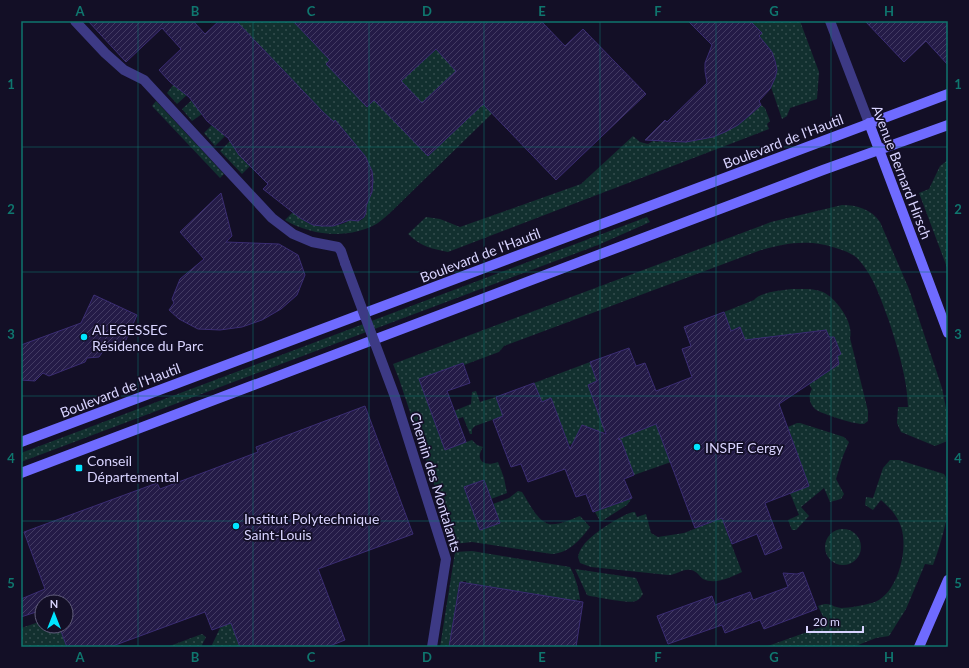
<svg xmlns="http://www.w3.org/2000/svg" width="969" height="668" font-family="Lato,sans-serif">
  <style>
    .grass { fill: url(#grass-dots) }
    .building { fill: url(#building-hatch); stroke: #3b2d73; fill-rule: evenodd }
    .lines { fill: none; stroke-linecap: round; stroke-linejoin: round }
    .street { stroke: #3d3a85; stroke-width: 10 }
    .secondary { stroke: #6f6bff; stroke-width: 10 }
    .street-bridge { stroke: #3d3a85; stroke-width: 10 }
    .grid { fill: none; stroke: #0f766e; stroke-width: 1; stroke-opacity: 0.55 }
    .poi-dot { fill: #00e5ff; stroke: #130f26; stroke-width: 1.5 }
    .labels { text-anchor: middle; dominant-baseline: central; stroke-width: 3.5; stroke-linejoin: round; paint-order: stroke }
    .street-label { font-size: 14px; fill: #d9d4ff; stroke: #130f26 }
    .poi-label { font-size: 14px; fill: #d9d4ff; stroke: #130f26; text-anchor: start }
    .neatline { fill: none; stroke: #0f766e; stroke-width: 1.5 }
    .grid-label { font-size: 13px; text-anchor: middle; font-weight: bold; fill: #0f766e }
  </style>
  <defs>
    <pattern id="grass-dots" width="8" height="8" patternUnits="userSpaceOnUse"><rect width="8" height="8" fill="#12302f"/><path d="M2 2h.1M6 6h.1" fill="none" stroke="#344d4e" stroke-width="1.8" stroke-linecap="round"/></pattern>
    <pattern id="building-hatch" width="6" height="6" patternUnits="userSpaceOnUse"><rect width="6" height="6" fill="#241b47"/><path d="M-1 1l2-2M0 6l6-6M5 7l2-2" fill="none" stroke="#433b63"/></pattern>
  </defs>
  <rect width="100%" height="100%" fill="#130f26"/>
  <path class="grass" d="M236,21h57l37,39 -4,4 37,24 65,68 69,-65h18l-123,120c-4,4 -9,8 -14,12 -29,17 -66,13 -93,-3l8,-8c15,15 35,18 54,10l-1,-2 3,-1c10,6 20,-1 16,-12l7,-15 1,-12 -1,-9 -7,-15z
    M750,21h50l19,51 -2,27 -27,9 -3,8 -5,3 -11,-32c12,-23 3,-32 -13,-48l4,-6z
    M436,49l20,22 -34,32 -21,-22z
    M173,85l14,10 -10,9 -10,-11z
    M192,100l10,14 -10,7 -10,-12z
    M156,101l68,73 -4,4 -68,-72z
    M761,105l4,3 5,13 -3,3 2,5 -321,123c-16,-3 -28,-6 -40,-18l18,-17 14,2 20,8 121,-43 52,-48 7,6 8,2 5,-3 5,1 3,-3 3,3c37,3 71,-10 97,-37z
    M212,125l13,11 -10,10 -11,-13z
    M230,141l20,25 -8,8 -22,-23z
    M948,160v110l-29,-77 10,-4 11,-23z
    M842,205c15,0 29,4 38,17l29,67 33,99 6,30v20l-3,4 -10,4 -34,-14 -4,-9 1,-16h10c-1,-29 -10,-58 -19,-86 -8,-21 -15,-45 -31,-62 -5,-5 -13,-8 -19,-10 -28,-10 -50,-7 -78,1l-257,96 -5,6 -35,13 -1,-2 -44,16 26,71 27,-10 5,5 6,2c-9,14 2,20 15,15l6,16 3,15 -16,6 -7,-19 -19,7 15,43 20,-7 -7,-19 16,-6 9,-7 4,1c6,9 15,29 27,32 8,2 23,-5 31,-8l10,11c-10,13 -21,26 -38,27l-80,-12 -18,2 -55,-165 -6,-15 378,-142z
    M647,217l3,5 -52,23 -577,217v-9z
    M792,289c11,0 21,-1 31,3 14,7 31,31 27,46l18,73v10l-4,3c-8,1 -43,-10 -49,-15 -6,-6 -7,-13 -3,-20l-3,-5 3,-4 3,1 5,-4v-3l6,-1 13,-9 -2,-8 3,-3 -6,-16h-5l-3,-7 -16,2 -4,2 -2,-1h-7l-2,3 -2,-2 -10,3 -1,-2 -6,1 -26,19 -10,-28 -9,4 -7,-19 30,-12c6,-8 29,-10 38,-11z
    M590,362l7,19 -9,4 17,46 -8,3 -2,-4 -13,-5 -6,13 1,4 -8,3 -18,-46 -9,3 -8,-19z
    M476,391l4,11 16,-5 7,19 -28,10 -3,3v5h-2l-7,-17 -6,2 -3,-8 17,-7 1,-12z
    M797,423h3l44,14 5,5 -6,14 -7,23 8,15 -3,5 -11,3 -6,-14 -23,19 8,9 -13,14h-4l-4,-10 11,-5 -9,-22 19,-7 -21,-59z
    M656,424l15,38 -37,13 -14,-37z
    M890,460h9l45,14c13,19 -3,70 -11,91l-8,-1 -19,45 -17,27 -13,2 -23,9h-88l62,-22 -9,-19c13,-5 13,1 23,2 10,0 22,-3 31,-5 26,-7 38,-57 28,-79 -4,-10 -11,-17 -19,-24l-8,10 -8,-5 1,-8 7,1 10,-30z
    M632,498l-5,7 -25,16h-2l-5,-9z
    M633,512h2l2,5 9,-3 5,19 7,4 26,-4 41,-16 3,7 -4,1 18,47c-11,5 -26,13 -39,7 -4,-3 -6,-8 -12,-9 -8,-2 -15,5 -23,5l-77,-8 -11,-4 -2,-6c1,-4 2,-8 5,-11 7,-11 38,-31 50,-34z
    M825 547a18 18 0 1 1 36 0a18 18 0 1 1-36 0Z
    M472,551l98,16c5,9 9,22 10,33l-3,-1v2l-111,-18v-2h-2l-5,3 -9,59 3,4h-13l15,-95z
    M575,569l61,9 7,16c-2,3 -3,5 -7,7 -8,3 -37,-4 -46,-5l-3,-1z
    M42,621v5h17l8,21h-45l-1,-19z
    M231,623l9,24h-29l10,-21z
    M202,634l4,3 -5,10h-34z"/>
  <path class="building" d="M88,21h105l12,13 14,-13h17l87,91 11,10 1,-2 30,36 7,15 1,9 -1,12 -6,14v6l-2,5 -6,4 -8,-1 -17,6h-11l-9,-1 -13,-7 -37,-29 5,-5 -29,-29 -11,-17 -21,-17 -18,-24 -19,-15 -11,-12 22,-21 -19,-21 -36,34z
    M293,21h248l24,25 18,-17 63,65 -90,86 -73,-76 -55,52 -54,-56 -7,7 -41,-43 4,-4zM436,49l20,22 -34,32 -21,-22z
    M688,21h62l12,12 -3,3 13,16 3,9 2,9 -2,8 -5,11 -11,12 2,4 -10,9 -13,11 -13,7 -12,5 -27,5 -41,-2 20,-20 2,2 40,-39 -2,-12v-8l7,-18z
    M865,21h83v44l-22,-24 -22,21z
    M221,193l11,43 -6,6 53,2 19,11 7,20 -8,20 -16,14 -19,11 -20,7 -22,3 -22,-1 -19,-10 -10,-9 5,-7 -2,-4 8,-20 24,-20 -24,-27z
    M94,295l43,20 -11,25 -4,1 -3,8 -3,-1 -2,3 -8,-4 -7,10 -12,1 -2,4 -36,14 -6,-3 -8,8 -14,-1v-35l60,-22z
    M724,312l7,19 9,-4 5,13 81,-10 3,7h5l7,17 -4,2 2,8 -60,40 30,82 -44,17 17,45 -17,7 -8,-21 -25,10 -10,-26 -27,10 -39,-104 -38,15 3,1 13,35 -10,4 8,19 -39,14 -7,-18 -10,3 -11,-28 -37,13 -7,-18 -10,3 -18,-47 10,-4 -7,-19 38,-14 8,19 9,-4 19,51 12,-24 24,9 -18,-49 9,-4 -7,-19 39,-14 7,18 9,-3 11,28 36,-14 -10,-28 9,-3 -7,-19z
    M463,363l7,20 -23,8 19,51 -21,8 -26,-71z
    M365,406l48,128 -95,35 27,71 -18,7h-87l-9,-24 -19,7 -7,-18 -95,35h-43l-8,-21h7v-24h-24v8l-21,7v-18l24,-10 -21,-57 133,-49 3,6 98,-37 -2,-5z
    M484,480l16,43 -20,7 -16,-43z
    M803,572l14,37 -53,20 -4,-9 -35,13 -3,-8 -54,19 -11,-28 55,-20 3,9 35,-13 3,8 35,-13 -5,-14 14,1z
    M460,582l123,20 -7,45h-127z"/>
  <g class="lines">
    <path class="street" d="M75,21l30,32 19,17 20,10 128,138 21,16 19,8 26,5 3,4 4,12
      M830,21l39,102
      M395,397l51,162 -14,88"/>
    <path class="secondary" d="M869,123l79,210
      M21,442l927,-348
      M21,473l802,-303 125,-45
      M919,647l29,-67"/>
    <path class="street-bridge" d="M345,263l50,134"/>
  </g>
  <path class="grid" d="M138,21v626M253,21v626M369,21v626M484,21v626M600,21v626M716,21v626M831,21v626M21,147h927M21,272h927M21,396h927M21,521h927"/>
  <g class="poi-dot">
    <circle cx="84" cy="337" r="4"/>
    <circle cx="697" cy="447" r="4"/>
    <rect x="75" y="464" width="8" height="8" rx="2"/>
    <circle cx="236" cy="526" r="4"/>
  </g>
  <g class="labels">
    <g class="street-label">
      <text transform="translate(783 141) rotate(-21)">Boulevard de l'Hautil</text>
      <text transform="translate(902 172) rotate(69)">Avenue Bernard Hirsch</text>
      <text transform="translate(480 255) rotate(-21)">Boulevard de l'Hautil</text>
      <text transform="translate(120 390) rotate(-21)">Boulevard de l'Hautil</text>
      <text transform="translate(436 482) rotate(73)">Chemin des Montalants</text>
    </g>
    <g class="poi-label">
      <text x="92" y="329">ALEGESSEC<tspan x="92" dy="16">Résidence du Parc</tspan></text>
      <text x="705" y="447">INSPE Cergy</text>
      <text x="87" y="460">Conseil<tspan x="87" dy="16">Départemental</tspan></text>
      <text x="244" y="518">Institut Polytechnique<tspan x="244" dy="16">Saint-Louis</tspan></text>
    </g>
  </g>
  <rect width="969" height="668" fill="none" stroke="#130f26" stroke-width="44"/>
  <g transform="translate(54 614)"><circle r="19" fill="#130f26" stroke="#625e7d"/>
  <path d="M0-3L7 15L0 10L-7 15Z" fill="#00e5ff"/>
  <text y="-6" font-size="11" font-weight="bold" text-anchor="middle" fill="#d9d4ff">N</text>
  </g>
  <path d="M807 626v6h56v-6" fill="none" stroke="#d9d4ff" stroke-width="2"/>
  <text x="813" y="626" font-size="12" fill="#d9d4ff" stroke="#130f26" stroke-width="3" paint-order="stroke">20 m</text>
  <rect x="22" y="22" width="925" height="624" class="neatline"/>
  <g class="grid-label">
    <text x="80" y="16">A</text>
    <text x="195" y="16">B</text>
    <text x="311" y="16">C</text>
    <text x="427" y="16">D</text>
    <text x="542" y="16">E</text>
    <text x="658" y="16">F</text>
    <text x="774" y="16">G</text>
    <text x="889" y="16">H</text>
    <text x="11" y="89">1</text>
    <text x="958" y="89">1</text>
    <text x="11" y="214">2</text>
    <text x="958" y="214">2</text>
    <text x="11" y="339">3</text>
    <text x="958" y="339">3</text>
    <text x="11" y="463">4</text>
    <text x="958" y="463">4</text>
    <text x="11" y="588">5</text>
    <text x="958" y="588">5</text>
    <text x="80" y="662">A</text>
    <text x="195" y="662">B</text>
    <text x="311" y="662">C</text>
    <text x="427" y="662">D</text>
    <text x="542" y="662">E</text>
    <text x="658" y="662">F</text>
    <text x="774" y="662">G</text>
    <text x="889" y="662">H</text>
  </g>
</svg>
